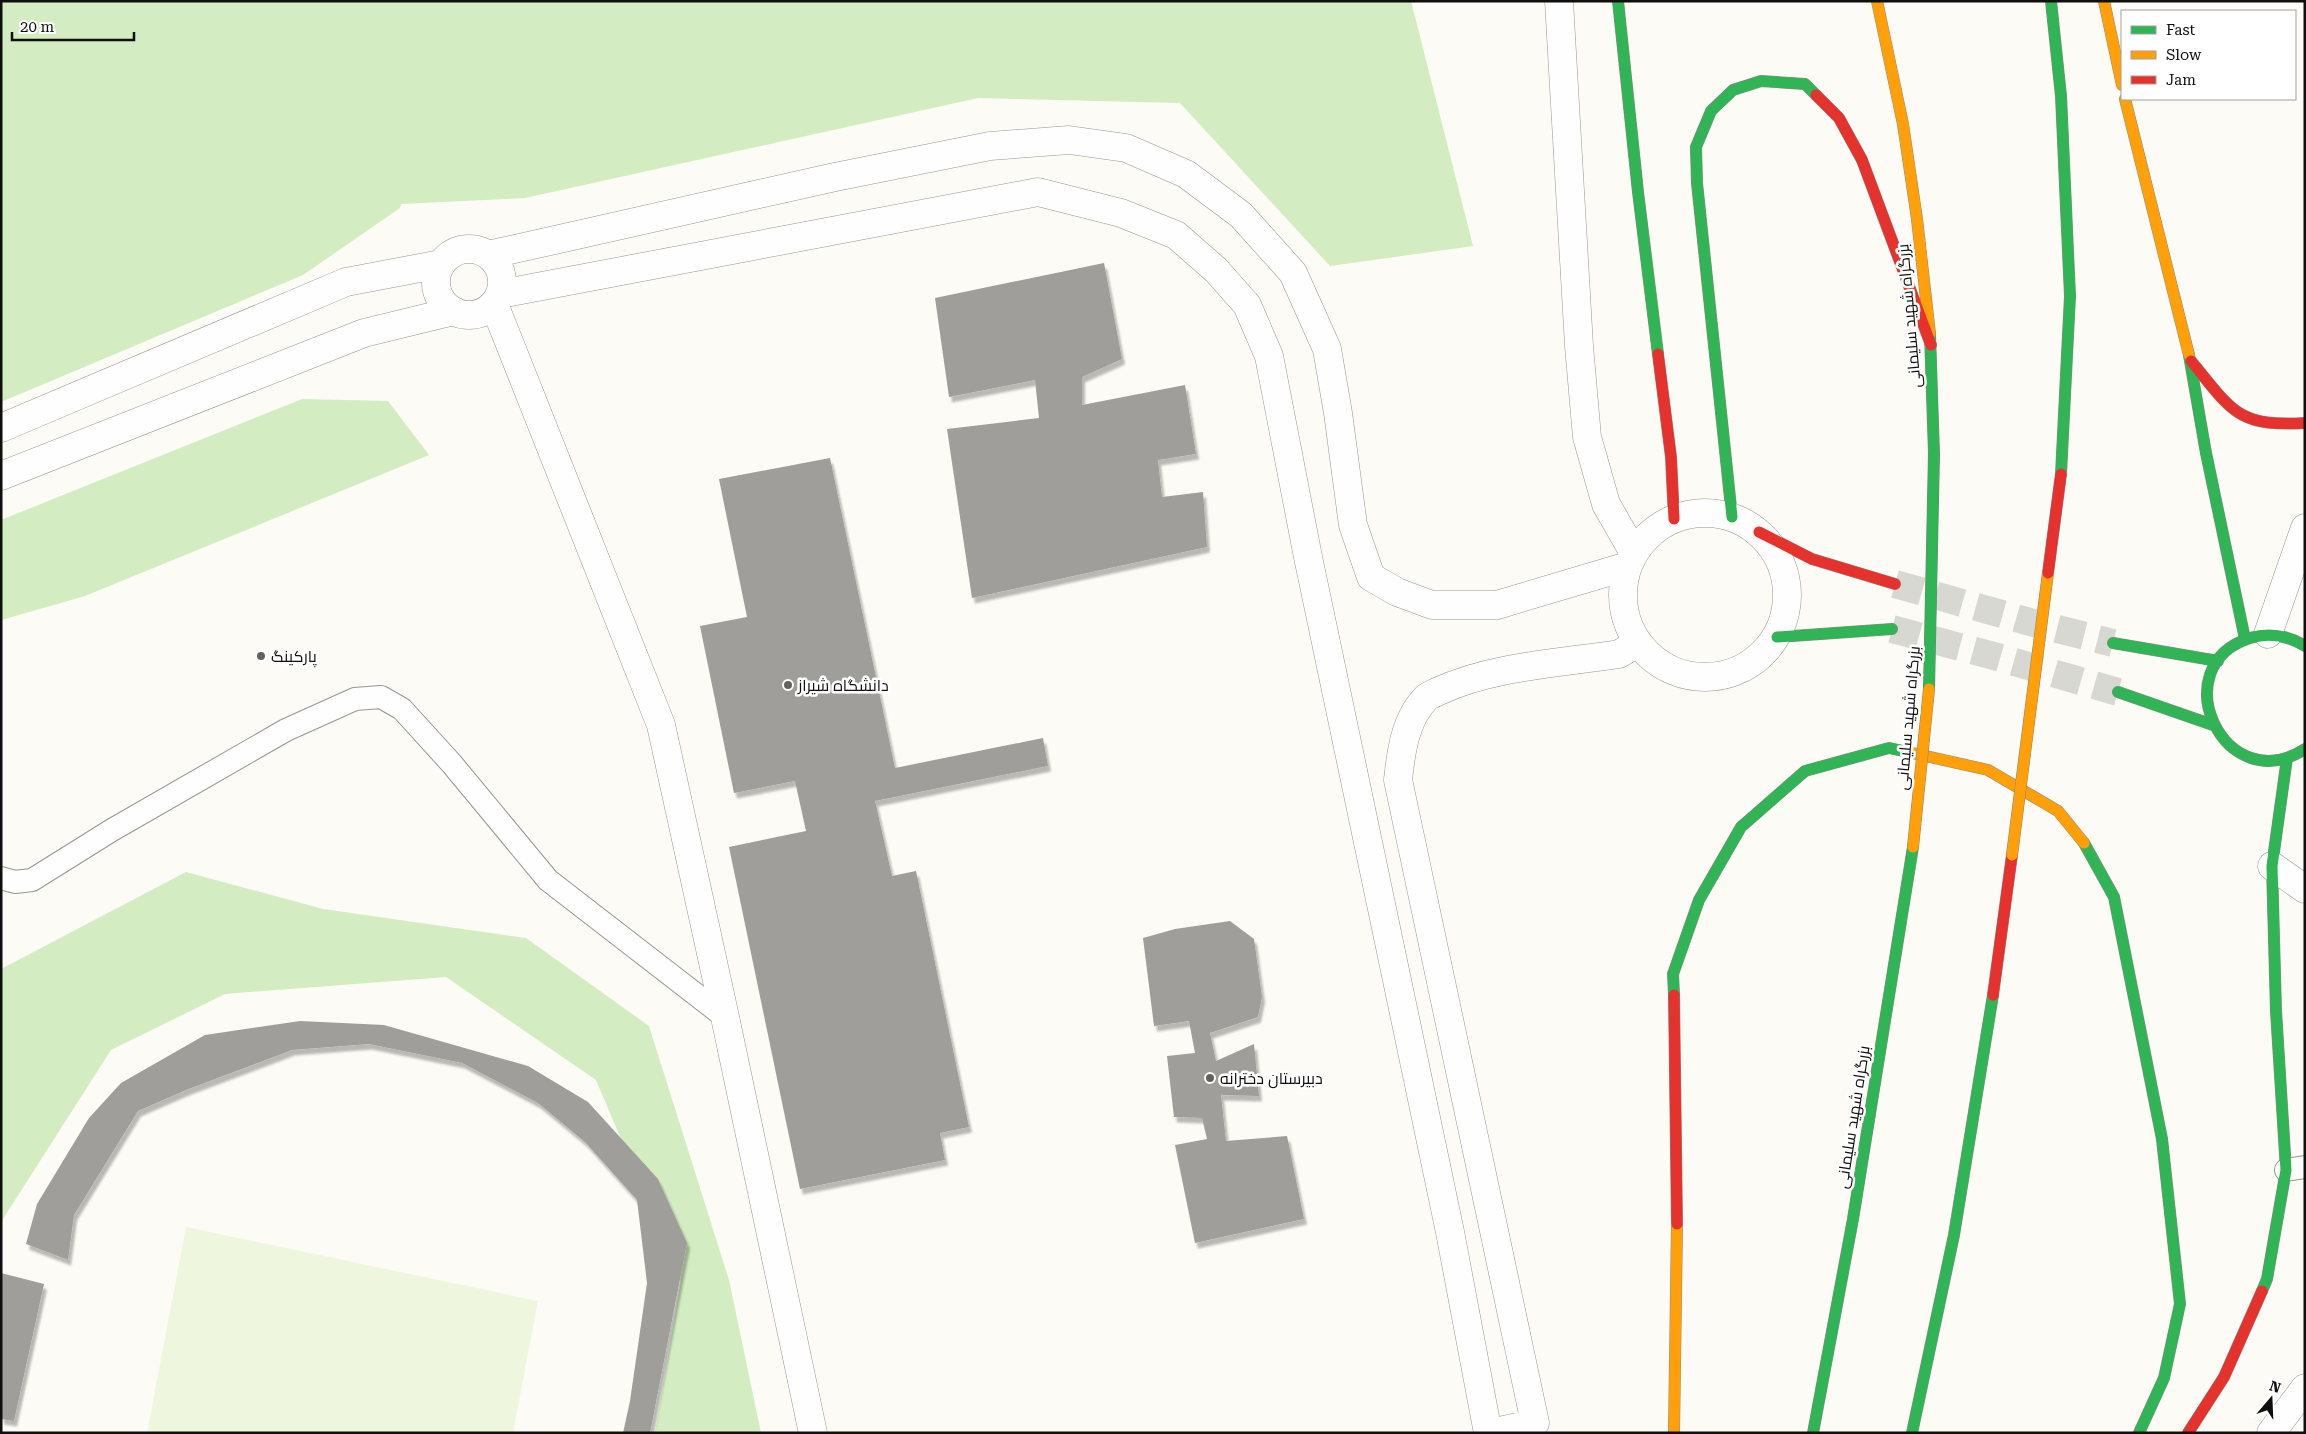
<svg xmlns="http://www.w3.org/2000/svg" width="2306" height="1434" font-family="'Roboto Serif',Cairo,serif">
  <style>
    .forest { fill: #d3ecc1 }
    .pitch { fill: #eef7dd }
    .building { fill: #a09e9a; filter: url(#shadow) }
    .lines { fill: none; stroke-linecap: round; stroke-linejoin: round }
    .secondary-tunnel { stroke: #d8d8d2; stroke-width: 28; stroke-dasharray: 28 14; stroke-linecap: butt }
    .lane-casing { stroke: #969593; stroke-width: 24 }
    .street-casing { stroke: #969593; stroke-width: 29 }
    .fast-casing { stroke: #8c8c89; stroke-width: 12 }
    .slow-casing { stroke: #8c8c89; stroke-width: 12 }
    .jam-casing { stroke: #8c8c89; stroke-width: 12 }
    .lane { stroke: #fffefe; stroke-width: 22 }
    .street { stroke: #fffefe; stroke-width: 28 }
    .fast { stroke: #30b455; stroke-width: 11 }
    .slow { stroke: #ff9f0a; stroke-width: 11 }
    .jam { stroke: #e5322d; stroke-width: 11 }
    .fast-bridge-casing { stroke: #838380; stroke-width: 12; stroke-linecap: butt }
    .slow-bridge-casing { stroke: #838380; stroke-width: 12; stroke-linecap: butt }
    .jam-bridge-casing { stroke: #838380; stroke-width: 12; stroke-linecap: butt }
    .fast-bridge { stroke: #30b455; stroke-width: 11 }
    .slow-bridge { stroke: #ff9f0a; stroke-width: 11 }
    .jam-bridge { stroke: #e5322d; stroke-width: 11 }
    .poi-dot { fill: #626260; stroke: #fff; stroke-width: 2 }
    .labels { text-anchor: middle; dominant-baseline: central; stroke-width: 5; stroke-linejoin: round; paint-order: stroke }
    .street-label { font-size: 16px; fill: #0f0f0f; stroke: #fff }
    .poi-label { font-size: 16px; fill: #0f0f0f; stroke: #fff; text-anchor: start }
  </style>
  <defs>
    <filter id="shadow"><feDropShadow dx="3" dy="5.5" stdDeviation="1" flood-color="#0004"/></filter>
  </defs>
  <rect width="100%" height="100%" fill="#fcfbf5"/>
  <path class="forest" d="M1,1h1410l62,245 -143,20 -150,-163 -202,-5 -453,100 -124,6 -1,4 -97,67 -302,127z
    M302,399l86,2 41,54 -344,141 -84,24v-100z
    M186,872l137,37 203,29 123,88 80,254 32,153h-106l26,-152 -85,-201 -150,-103 -221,17 -114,56 -110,172v-253z"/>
  <path class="pitch" d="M186,1227l352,74 -25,132h-366z"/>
  <path class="building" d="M1104,263l18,96 -40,18v28l103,-20 11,69 -38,6 4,37 41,-5 4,55 -235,51 -25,-169 92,-11 -4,-38 -86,17 -14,-99z
    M830,458l65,310 148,-30 5,28 -173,35 17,75 24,-5 53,256 -29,6 5,27 -145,29 -71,-342 77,-16 -11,-50 -61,12 -34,-167 47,-9 -28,-138z
    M1230,921l24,18 8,58 -4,20 -48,16 6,28 38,-17 5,52 -38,-1 5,46 61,-5 17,83 -109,24 -20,-98 32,-6 -5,-21 -28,-1 -7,-61 28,-3 -6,-32 -35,5 -11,-88 32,-9z
    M300,1021l84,4 144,41 60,36 70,77 29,64 -37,190h-27l7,-32 17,-118 -10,-83 -52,-58 -47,-39 -76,-40 -93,-19 -77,6 -106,40 -48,21 -64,104 -6,45 -42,-16 11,-40 52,-86 32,-35 84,-48z
    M1,1273l43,11 -30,137 -13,-2z"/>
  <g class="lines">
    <path class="secondary-tunnel" d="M1895,584l135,38 83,21
      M1892,629l102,27 124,36"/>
    <g class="lane-casing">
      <path id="lane" d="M1,878l14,4 17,-2 80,-50 174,-100 69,-31 26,-2 21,12 50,55 96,116 177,137
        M2286,1170l19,-3"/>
    </g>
    <g class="street-casing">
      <path id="street" d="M1559,1l20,345 8,91 19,67 28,49
        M436 282a33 33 0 1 1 66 0a33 33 0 1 1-66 0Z
        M488,255l347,-78 155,-31 79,-6 57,8 60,26 55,41 52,58 34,76 11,64 15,112 18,52 26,15 35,13h65l131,-39
        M500,294l538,-102 83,21 55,22 40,35 31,35 22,51 39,201 142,675 38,201
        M494,304l167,421 64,292 88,416
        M1,428l345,-146 95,-18
        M1,476l363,-143 90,-22
        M1623 595a82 82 0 1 1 164 0a82 82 0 1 1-164 0Z
        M2268,634l37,-106
        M2272,866l33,23
        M1491,1433l44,-10 -137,-643c3,-28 7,-61 28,-82 3,-3 9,-5 13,-7 54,-25 122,-28 180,-37l19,-11
        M2271,1433l34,-45"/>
    </g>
    <g class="fast-casing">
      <path id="fast" d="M1618,1l20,191 20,162
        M2051,1l10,95 9,200 -9,178
        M1930,334l4,120
        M2189,355l17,98 39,186
        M1732,517l-35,-334 -1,-36 15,-36 22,-21 28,-9 44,3 11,11
        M1777,637l115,-8
        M2113,643l105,18
        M2305,646c-18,-11 -35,-14 -55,-8 -88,28 -26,163 55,111
        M2118,692l95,33
        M2084,843l30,54 48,242 18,165 -16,74 -25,55
        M1674,995l-1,-21 26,-74 42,-73 64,-56 84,-23 19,4
        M2262,1291l5,-12 19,-109 -10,-159 -4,-145 15,-108
        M1813,1433l40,-214 60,-372
        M1912,1433l42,-198 39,-240"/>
    </g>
    <g class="slow-casing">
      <path id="slow" d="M1877,1l26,123 14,95 13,115
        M2104,1l18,84
        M2125,99l64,256
        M1908,752l80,18 70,41 26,32
        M1674,1433l3,-209"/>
    </g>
    <g class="jam-casing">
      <path id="jam" d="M1816,95l23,23 23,42 69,185
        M1658,354l13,103 3,62
        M2191,361c41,49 45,66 114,62
        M1759,532l53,27 83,25
        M1674,995l3,229
        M1993,995l19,-140
        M2188,1433l36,-56 38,-86"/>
    </g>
    <use href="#lane" class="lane"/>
    <use href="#street" class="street"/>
    <use href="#fast" class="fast"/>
    <use href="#slow" class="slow"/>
    <use href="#jam" class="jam"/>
    <g class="fast-bridge-casing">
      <path id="fast-bridge" d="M1929,689l5,-235"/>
    </g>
    <g class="slow-bridge-casing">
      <path id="slow-bridge" d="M1913,847l16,-158
        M2012,855l36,-282"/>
    </g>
    <g class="jam-bridge-casing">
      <path id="jam-bridge" d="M2048,573l13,-99"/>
    </g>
    <use href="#fast-bridge" class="fast-bridge"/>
    <use href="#slow-bridge" class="slow-bridge"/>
    <use href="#jam-bridge" class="jam-bridge"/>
  </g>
  <g class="poi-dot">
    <circle cx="261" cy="656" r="5"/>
    <circle cx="788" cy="685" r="5"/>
    <circle cx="1210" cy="1078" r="5"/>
  </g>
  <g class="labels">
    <g class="street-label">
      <text transform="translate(1909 316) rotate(-95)">بزرگراه شهید سلیمانی</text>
      <text transform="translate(1908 718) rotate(-85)">بزرگراه شهید سلیمانی</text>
      <text transform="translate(1853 1117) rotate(-81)">بزرگراه شهید سلیمانی</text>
    </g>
    <g class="poi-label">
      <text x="271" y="656">پارکینگ</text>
      <text x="798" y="685">دانشگاه شیراز</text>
      <text x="1220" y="1078">دبیرستان دخترانه</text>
    </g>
  </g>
  <rect width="2306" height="1434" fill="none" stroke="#0f0f0f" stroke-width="5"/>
  <rect x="2121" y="10" width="175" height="90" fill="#ffffff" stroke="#9f9f9f"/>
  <rect x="2131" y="26" width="25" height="8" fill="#30b455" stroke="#9f9f9f"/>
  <text x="2166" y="35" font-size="15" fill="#0f0f0f">Fast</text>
  <rect x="2131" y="51" width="25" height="8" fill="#ff9f0a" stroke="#9f9f9f"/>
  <text x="2166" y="60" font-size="15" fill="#0f0f0f">Slow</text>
  <rect x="2131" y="76" width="25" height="8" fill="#e5322d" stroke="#9f9f9f"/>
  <text x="2166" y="85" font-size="15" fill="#0f0f0f">Jam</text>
  <g transform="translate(2271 1399) rotate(19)" stroke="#ffffff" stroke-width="4" paint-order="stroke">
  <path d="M0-4L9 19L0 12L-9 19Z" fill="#0f0f0f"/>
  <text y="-8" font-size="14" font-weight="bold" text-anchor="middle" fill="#0f0f0f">N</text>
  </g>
  <path d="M12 32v8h122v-8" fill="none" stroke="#0f0f0f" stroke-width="2.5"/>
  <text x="20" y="32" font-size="15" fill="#0f0f0f" stroke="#ffffff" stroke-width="4" paint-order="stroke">20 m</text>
</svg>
